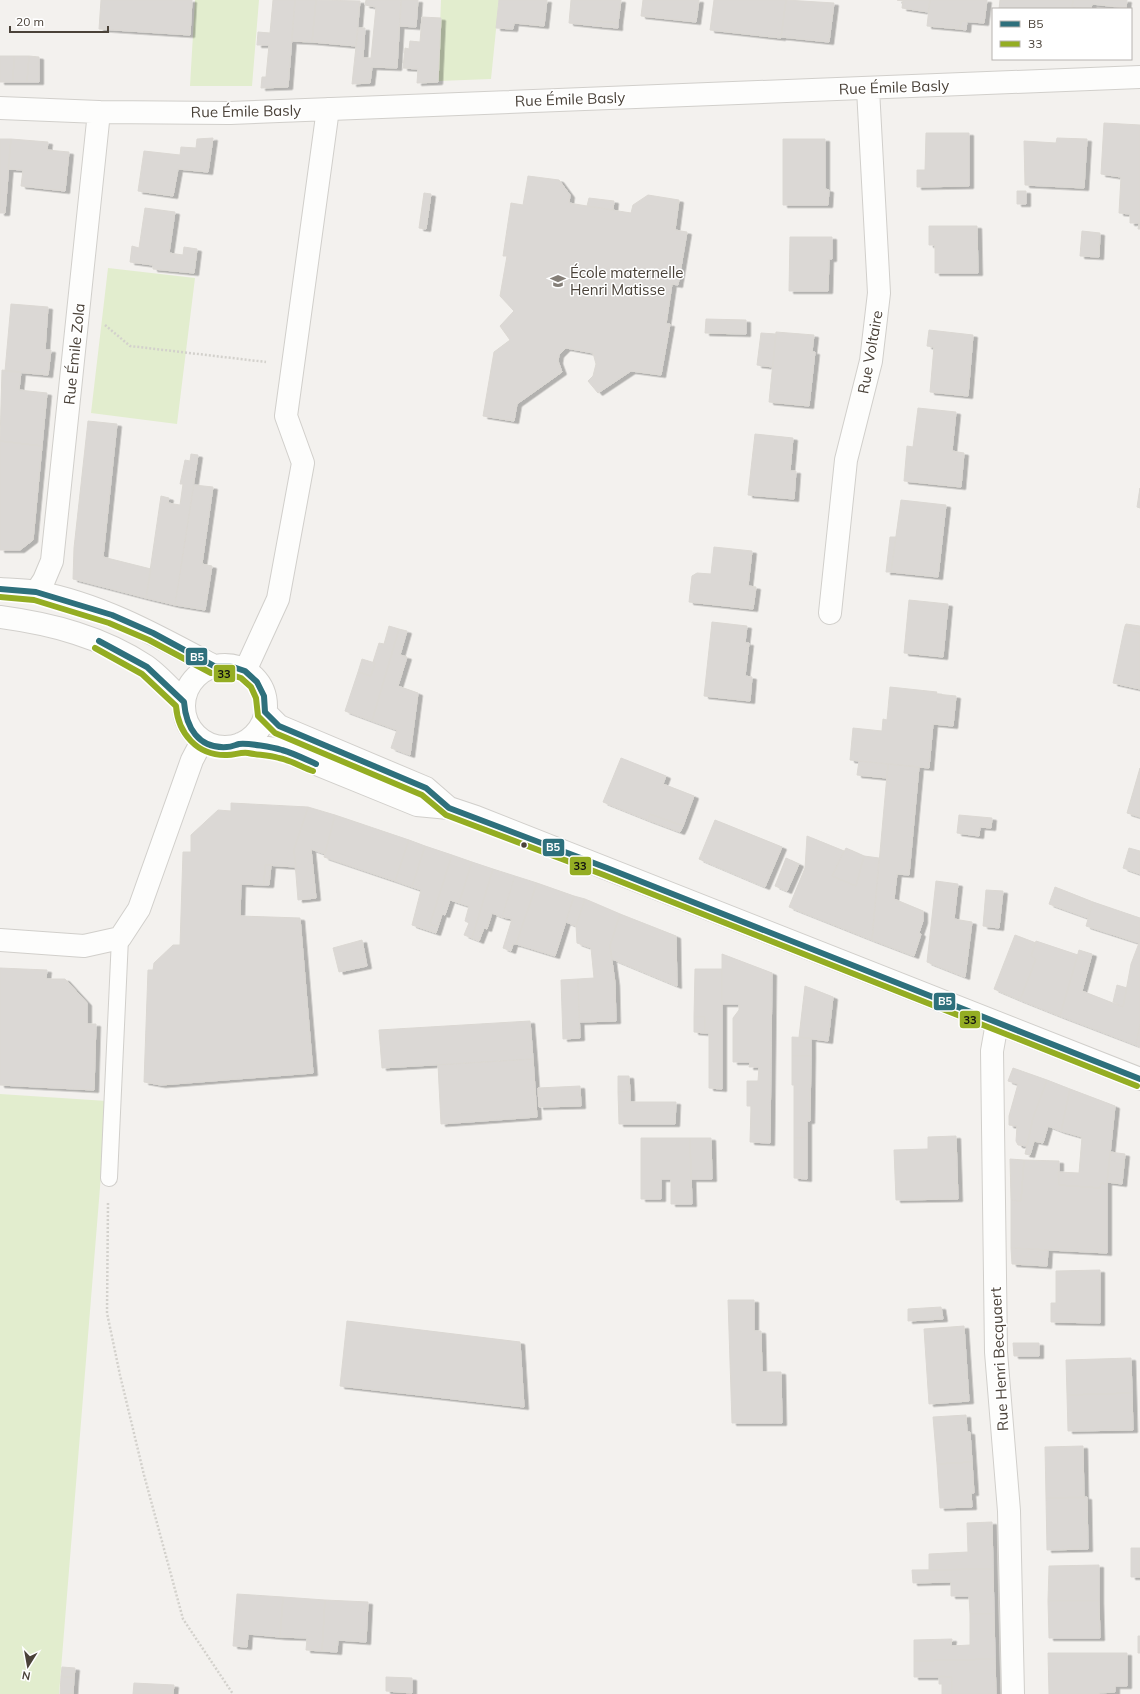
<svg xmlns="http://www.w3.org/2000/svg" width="1140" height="1694" font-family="Mulish,sans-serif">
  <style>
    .green { fill: #e2edce }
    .building { fill: #dbd8d5; stroke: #dbd8d3; filter: url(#shadow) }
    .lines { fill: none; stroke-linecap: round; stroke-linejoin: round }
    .service-casing { stroke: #d1cfcb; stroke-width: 18 }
    .minor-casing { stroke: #d1cfcb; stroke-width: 24 }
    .tertiary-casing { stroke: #d1cfcb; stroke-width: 24 }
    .path { stroke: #d3d1cc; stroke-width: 2.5; stroke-dasharray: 2 2; stroke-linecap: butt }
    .service { stroke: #fdfdfc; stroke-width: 16 }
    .minor { stroke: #fdfdfc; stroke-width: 22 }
    .tertiary { stroke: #fdfdfc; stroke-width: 22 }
    .bus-1-casing { stroke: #fff; stroke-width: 9 }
    .bus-2-casing { stroke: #fff; stroke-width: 9 }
    .bus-1 { stroke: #2e707c; stroke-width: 6 }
    .bus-2 { stroke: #94ad23; stroke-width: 6 }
    .bus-dot { fill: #4a4239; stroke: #fff; stroke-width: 1.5 }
    .labels { text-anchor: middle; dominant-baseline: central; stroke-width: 3; stroke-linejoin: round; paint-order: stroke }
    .street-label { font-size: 15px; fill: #4a4239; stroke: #fff }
    .poi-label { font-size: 15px; fill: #4a4239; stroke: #fff; text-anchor: start }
    .line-badge { stroke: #fff; stroke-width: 1.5 }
    .badge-label { font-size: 11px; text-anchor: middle; font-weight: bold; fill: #fff }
    .pale-badge-label { font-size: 11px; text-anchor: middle; font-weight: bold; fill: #111 }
  </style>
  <defs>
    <filter id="shadow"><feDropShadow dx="4.5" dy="2.5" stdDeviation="0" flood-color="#0004"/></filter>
  </defs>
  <rect width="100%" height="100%" fill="#f3f1ee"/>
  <path class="green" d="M195,0h64l-7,86h-62z
    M441,0h58l-8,79 -53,2z
    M108,268l87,10 -18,146 -86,-11z
    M0,1094l107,7 -48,593h-59z"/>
  <path class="building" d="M101,0h91l-2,35 -91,-6z
    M273,0h22l-7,87 -27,1 1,-11h4l3,-32h-12l1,-13 12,1z
    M295,0h21l-4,42 -20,-1z
    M316,0l44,1 -4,45 -44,-4z
    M366,0h35l-4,68 -25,-1 -2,16 -18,1 6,-56h7l-2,30h8l5,-51 -11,-2z
    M401,0h17l-2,27 -16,-1z
    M499,0h48l-3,26 -30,-3 -1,6 -17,-1z
    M571,0h50l-3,23 -21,-2 -1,5 -27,-3z
    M643,0h56l-3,22 -55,-6z
    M714,0h72l-5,38 -71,-8z
    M786,0l48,3 -5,39 -48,-5z
    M897,0h33l-2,12 -26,-4 1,-7z
    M930,0h57l-3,23 -23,-2 -1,8 -33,-3z
    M1000,0h73l-1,9h-73z
    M1073,0h54l-1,8 -34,-4 -1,5 -19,-2z
    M422,17l19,1 -3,64 -21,1 1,-14 -15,-1 2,-20 4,1 1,-8 10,1z
    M597,21l21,2v5l-22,-2z
    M961,21h6l-1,9 -6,-1z
    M0,56h14l-1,26h-13z
    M14,56h15l-2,26h-14z
    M29,56l10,1v25h-12z
    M1104,123l36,2v104h-2l1,-6h-9v-9l-11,-1 2,-36 -20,-3z
    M926,133h43v53l-52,1v-17h8z
    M213,138l-5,34 -30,-3 -5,27 -35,-5 6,-40 36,4 1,-8 15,1 1,-9z
    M1057,138l30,1 -3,49 -59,-3 -1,-44 32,2z
    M0,139h11l-6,74h-5z
    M11,139l37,3 -1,8 22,2 -4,39 -44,-5 2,-16 -15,-1z
    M783,139h42v50l4,1 -1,15h-45z
    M528,176l31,4 11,15 -1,8 18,3 44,7 2,-8 15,-10 31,5 -4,30 12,2 -9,53 -6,-1 -6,40h4l-9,51 -30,-4 -33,22 -10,-12 5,-5 3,-12 -3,-11 -27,-5 -7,7 -1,6 4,11 -45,32 -3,17 -31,-5 11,-64 16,-12 -10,-14 14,-15 -14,-15 7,-40h-4l8,-53 12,2z
    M1017,191h9v13h-9z
    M424,193l7,1 -5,35 -7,-1z
    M589,198l25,3 -1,9 -26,-4z
    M145,208l30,4 -6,41 14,2 1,-8 13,2 -3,24 -41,-4v-4l-23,-3 2,-16 7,2z
    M929,226h48l1,47h-43v-28h-6z
    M1082,231l18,2 -1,24 -19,-1z
    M790,237h42v22h-3l-1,32h-39z
    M11,304l37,3 -3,43h6l-3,25 -43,-4z
    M706,319l40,1v14l-41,-1z
    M929,330l44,5 -5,61 -38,-4 4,-45 -7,-1z
    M776,332l38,3 -2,17h3l-6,54 -40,-4z
    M761,333l15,1 -3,33 -16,-2z
    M2,370l19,2 -2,18 28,3 -5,53 -42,-5z
    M918,408l38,4 -4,39 12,2 -3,34 -57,-6 3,-35 6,1z
    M88,421l29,3 -14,133 48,12 -5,29 -73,-19 1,-31z
    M755,434l38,4 -3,33h6l-2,28 -46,-4z
    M0,441l42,5 -9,94 -13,10h-20z
    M191,454l7,1 -23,150 -29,-7 15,-102 8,2 -1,5 12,2 3,-21h-3l5,-24 5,1z
    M194,485l19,2 -11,77 10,2 -7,44 -30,-5z
    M1140,488v20l-3,-1z
    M901,500l45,5 -8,72 -47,-5z
    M890,537h6l-5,35h-5z
    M714,547l38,4 -4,35 8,1 -3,22 -64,-7 3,-26 5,-3 14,1z
    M909,600l39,4 -5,53 -39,-4z
    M712,622l35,4 -2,17h4l-4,33 7,1 -2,24 -46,-5z
    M1126,624l14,2v3l-15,-3z
    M389,626l10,3 -27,92 -27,-10 13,-39 13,4 4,-13 -2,-1 6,-19 5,1z
    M1125,626l15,3v4l-16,-3z
    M399,629l8,2 -7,24 7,2 -9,29 20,7 -8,62 -19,-7 6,-18 -25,-9z
    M1124,630l16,3v56l-27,-6z
    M362,659l13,4 -4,13 -13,-4z
    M890,687l47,5 -1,2 20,2 -3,30 -20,-2 -4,44 -79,-8 3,-32 29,3 1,-12 4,1z
    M621,758l45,18 -3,8 31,12 -11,30 -33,-12 -2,6 -45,-18z
    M859,761l29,3 -1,14 -30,-3z
    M888,764l31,3 -10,108 -12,-1 -3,25 29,12v10l-4,12 2,1 -7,22 -42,-16z
    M1140,768v49l-13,-4z
    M231,803l77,4 -14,43 2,17 -31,-2 -1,20 -23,-1 -1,32 60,2 13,155 -152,12 -17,-3 4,-112h5l1,-7 19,-18h7l3,-93h8v-17l27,-25 13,1z
    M308,807l27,8 -10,39 -14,-5 5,49 -18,2 -4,-50z
    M650,814l33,12 -3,6 -32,-12z
    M335,815l74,25 -14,41 -71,-24z
    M959,815l33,3 -1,10 -11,-1 -1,9 -22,-3z
    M715,820l67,27 -17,40 -66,-28z
    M807,836l37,15 -12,25 24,10 8,-30 15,2 -7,82 -83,-33 16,-39z
    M409,840l16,6 -13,41 -17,-6z
    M425,846l27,9 -22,69 8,3 -2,6 -24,-8 9,-35 -9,-3z
    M846,848l18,8 -8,30 -24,-10z
    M1129,848l11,3v23l-17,-6z
    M452,855l20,7 -13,41 -9,-3 -5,15 -3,-1 -4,13 -8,-3z
    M786,858l13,6 -12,27 -12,-5z
    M472,862l21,7 -21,69 -8,-3 5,-12 -4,-2 4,-15 -10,-3z
    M265,865h6l-2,20h-5z
    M493,869l22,7 -13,41 -10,-4 -5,16 -3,-1 -5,13 -7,-3z
    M515,876l22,7 -21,61h-3l-2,7 -8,-3 9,-29 -10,-2z
    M936,881l22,3 -4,35 18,3 -7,55 -38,-15z
    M537,883l37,13 -19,60 -39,-12z
    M1055,887l38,15 -5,16 -39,-14z
    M986,890l17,1 -4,37 -16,-2z
    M574,896l11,3 -9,27 -10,-4z
    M585,899l35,15 -10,32 5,37 1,38 -37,1 -1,-43 16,-1 -3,-30 -14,-5 -1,-17z
    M1093,902l47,16v106l-4,21 -76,-29 19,-66 13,4 -10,37 41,16 8,-43 8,-21 -53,-17z
    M620,914l56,22 1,50 -65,-27 -2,-13z
    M1015,935l21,8 -5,13 5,3 -16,41 -26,-11z
    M362,940l5,26 -28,6 -6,-24z
    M1036,941l42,14 -18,61 -40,-16 16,-41 -5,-3z
    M722,954l50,19 -2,170 -20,-1 1,-36h-4v-25h11l1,-14h-10l1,-5h-17v-44l6,-8v-6h-17z
    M0,968l47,2 -1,9h19l22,24v21h9l-2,66 -94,-5z
    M695,969h27v120l-13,-1v-55h-4v-16h-11z
    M578,979l2,59 -17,1 -2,-59z
    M1117,985l10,3 -4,19 -10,-5z
    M805,986l28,11 -5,44 -29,-4z
    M694,1017h11v16l-11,-1z
    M530,1021l3,38 -151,9 -3,-38z
    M1140,1024v23l-4,-2z
    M792,1037l19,1v18h-19z
    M792,1056h19l-1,65h-3v17h-13v-53h-2z
    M533,1059l4,58 -96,7 -3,-59z
    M1013,1068l34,12 -14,38 -6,28 -9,-1 -2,-4 1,-15 -8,-1v-9l9,-32 -10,-3z
    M618,1076h11l1,16h-12z
    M1047,1080l23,9 -9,42 -13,-5 -5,17 -9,-2 -4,14 -5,-1 8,-36z
    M580,1086l1,20 -42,1 -1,-19z
    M1070,1089l45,17 -8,78 -6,-1 -1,5 -41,-3 -1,-13 21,1 3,-36 -21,-6z
    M618,1092h12v10h46l-1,22h-56z
    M956,1136l2,63 -62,1 -2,-50 34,-1v-12z
    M641,1138h49l2,66h-21v-25h-10v20h-20z
    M690,1138h21l1,41h-21z
    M794,1138h13v41l-13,-1z
    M1110,1152l15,2 -3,30 -15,-2z
    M1010,1159l14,1 -3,41 -10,-1z
    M1024,1160l35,1v24l41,3 1,-5 6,1v69l-96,-5v-48l10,1z
    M1011,1248l37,2 -1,16 -35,-2z
    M1100,1270v53l-49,-1v-19h5v-32z
    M728,1300h26v31h7l1,41h19l1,51h-50z
    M941,1307l2,12 -35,2v-12z
    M347,1321l173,21 4,65 -184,-21z
    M964,1326l5,75 -40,3 -5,-75z
    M1013,1343h26v13h-25z
    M1131,1358l1,35 -65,2 -1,-35z
    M1132,1393l1,37 -65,1 -1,-36z
    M966,1415l1,17h3l2,30 -35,2 -4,-47z
    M1083,1446l1,52h-38l-1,-51z
    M972,1462l2,31h-3l1,14 -32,1 -3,-44z
    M1087,1497l1,52 -41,1 -1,-52z
    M992,1522l1,47 -64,1v-16l39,-2 -1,-29z
    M1131,1548h9v29h-9z
    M1099,1565v36h-51l1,-35z
    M993,1569l1,45h-24l-1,-18h-18v-14l-38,1 -1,-13z
    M237,1594l46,3 -3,40 -32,-3 -1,13 -14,-1z
    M283,1597l42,3 -3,51 -16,-1 1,-12 -27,-1z
    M325,1600l43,2 -2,40 -28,-2 -1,12 -15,-1z
    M1048,1601h51l1,37h-51z
    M970,1614h24l1,45 -81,2v-21l38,-1 -1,7 19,-1z
    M1138,1636h2v17h-2z
    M1048,1653h79v33h-12v6l-16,1v1h-50z
    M995,1659l1,35h-44v-17h-38v-16z
    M62,1667l13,1 -1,10 -13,-2z
    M61,1676l13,2 -1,16h-13z
    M939,1676l13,1v17h-10v-10h-3z
    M386,1677l26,1v15l-26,-2z
    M134,1683l40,2 -1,9h-40z"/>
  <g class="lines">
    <g class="service-casing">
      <path id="service" d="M109,1178l11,-240"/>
    </g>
    <g class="minor-casing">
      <path id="minor" d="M0,108l99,4 131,1 910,-36
        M36,592l8,-12 8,-19 47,-449
        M830,613l16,-153 25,-99 8,-68 -11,-204
        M245,671l33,-72 25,-136 -17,-47 42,-307
        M0,940l84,6 36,-8 19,-29 53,-149 10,-19
        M997,1023l-5,28 4,301 13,159 4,183"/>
    </g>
    <g class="tertiary-casing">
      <path id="tertiary" d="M0,589c12,1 25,1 37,3 64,12 121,44 177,74
        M0,617c52,7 102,20 146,49 14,10 26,24 38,36
        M184 706a41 41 0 1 1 82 0a41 41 0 1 1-82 0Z
        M265,712l14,14 147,62 23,20
        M240,744l42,6 135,55 32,3 27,9 664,262"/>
    </g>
    <path class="path" d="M105,325l25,21 136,16
      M108,1203l-1,110 13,62 24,100 39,144 50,75"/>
    <use href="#service" class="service"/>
    <use href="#minor" class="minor"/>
    <use href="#tertiary" class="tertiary"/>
    <g class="bus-1-casing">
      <path id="bus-1" d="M0,589l36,3 76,23 41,18 61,33h16l15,5 12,11 7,14 1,16 14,14 147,62 23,20 158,60 533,211
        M99,641l48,26 37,35c2,25 14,47 43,45 4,0 8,-2 12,-3 10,-1 33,3 43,6 11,3 23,9 34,14"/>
    </g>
    <g class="bus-2-casing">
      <path id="bus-2" d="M0,597l34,3 75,23 40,17 62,33 18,1 12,4 10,9 5,11 2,18 17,17 147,62 24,20 158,60 533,211
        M95,648l47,26 34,32c2,27 21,50 51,49 8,0 13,-3 21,-2 10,2 21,2 31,5 11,2 23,9 34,13"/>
    </g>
    <use href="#bus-1" class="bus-1"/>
    <use href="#bus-2" class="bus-2"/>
  </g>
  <defs>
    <g id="school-bare" transform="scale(1.2)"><path d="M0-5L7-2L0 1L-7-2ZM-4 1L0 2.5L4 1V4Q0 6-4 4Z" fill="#857f78" stroke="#fff" stroke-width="2.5" paint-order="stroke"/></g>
  </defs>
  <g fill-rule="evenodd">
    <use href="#school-bare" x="558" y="281"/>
  </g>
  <circle class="bus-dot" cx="524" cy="845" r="3.5"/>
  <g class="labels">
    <g class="street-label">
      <text transform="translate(894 87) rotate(-2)">Rue Émile Basly</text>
      <text transform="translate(570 99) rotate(-2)">Rue Émile Basly</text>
      <text transform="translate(246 111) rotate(-1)">Rue Émile Basly</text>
      <text transform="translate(870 352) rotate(-80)">Rue Voltaire</text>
      <text transform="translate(74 354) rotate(-84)">Rue Émile Zola</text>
      <text transform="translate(999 1359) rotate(-93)">Rue Henri Becquaert</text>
    </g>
    <g class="poi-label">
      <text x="570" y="272">École maternelle<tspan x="570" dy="17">Henri Matisse</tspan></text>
    </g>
  </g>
  <g class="line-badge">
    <rect x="185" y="647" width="23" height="19" rx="4" fill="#2e707c"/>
    <rect x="213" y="664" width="23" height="19" rx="4" fill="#94ad23"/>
    <rect x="542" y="838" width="23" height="19" rx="4" fill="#2e707c"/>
    <rect x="569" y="856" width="23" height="20" rx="4" fill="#94ad23"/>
    <rect x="933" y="992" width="23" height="19" rx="4" fill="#2e707c"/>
    <rect x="959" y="1010" width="22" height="19" rx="4" fill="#94ad23"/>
  </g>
  <g class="badge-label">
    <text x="197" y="661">B5</text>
    <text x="553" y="851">B5</text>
    <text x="945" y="1005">B5</text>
  </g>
  <g class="pale-badge-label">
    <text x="224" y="678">33</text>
    <text x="580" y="870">33</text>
    <text x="970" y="1024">33</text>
  </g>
  <rect x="992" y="8" width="140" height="52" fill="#ffffff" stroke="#b7b3b0"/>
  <rect x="1000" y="21" width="20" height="6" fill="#2e707c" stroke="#b7b3b0"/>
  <text x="1028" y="28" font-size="12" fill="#4a4239">B5</text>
  <rect x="1000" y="41" width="20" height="6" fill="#94ad23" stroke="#b7b3b0"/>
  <text x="1028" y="48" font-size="12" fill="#4a4239">33</text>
  <g transform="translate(28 1666) rotate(191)" stroke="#ffffff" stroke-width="3" paint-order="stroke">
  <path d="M0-3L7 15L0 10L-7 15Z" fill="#4a4239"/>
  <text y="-6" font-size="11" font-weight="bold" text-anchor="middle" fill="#4a4239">N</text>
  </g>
  <path d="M10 26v6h98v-6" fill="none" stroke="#4a4239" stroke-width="2"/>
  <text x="16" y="26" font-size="12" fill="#4a4239" stroke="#ffffff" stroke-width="3" paint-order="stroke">20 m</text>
</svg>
